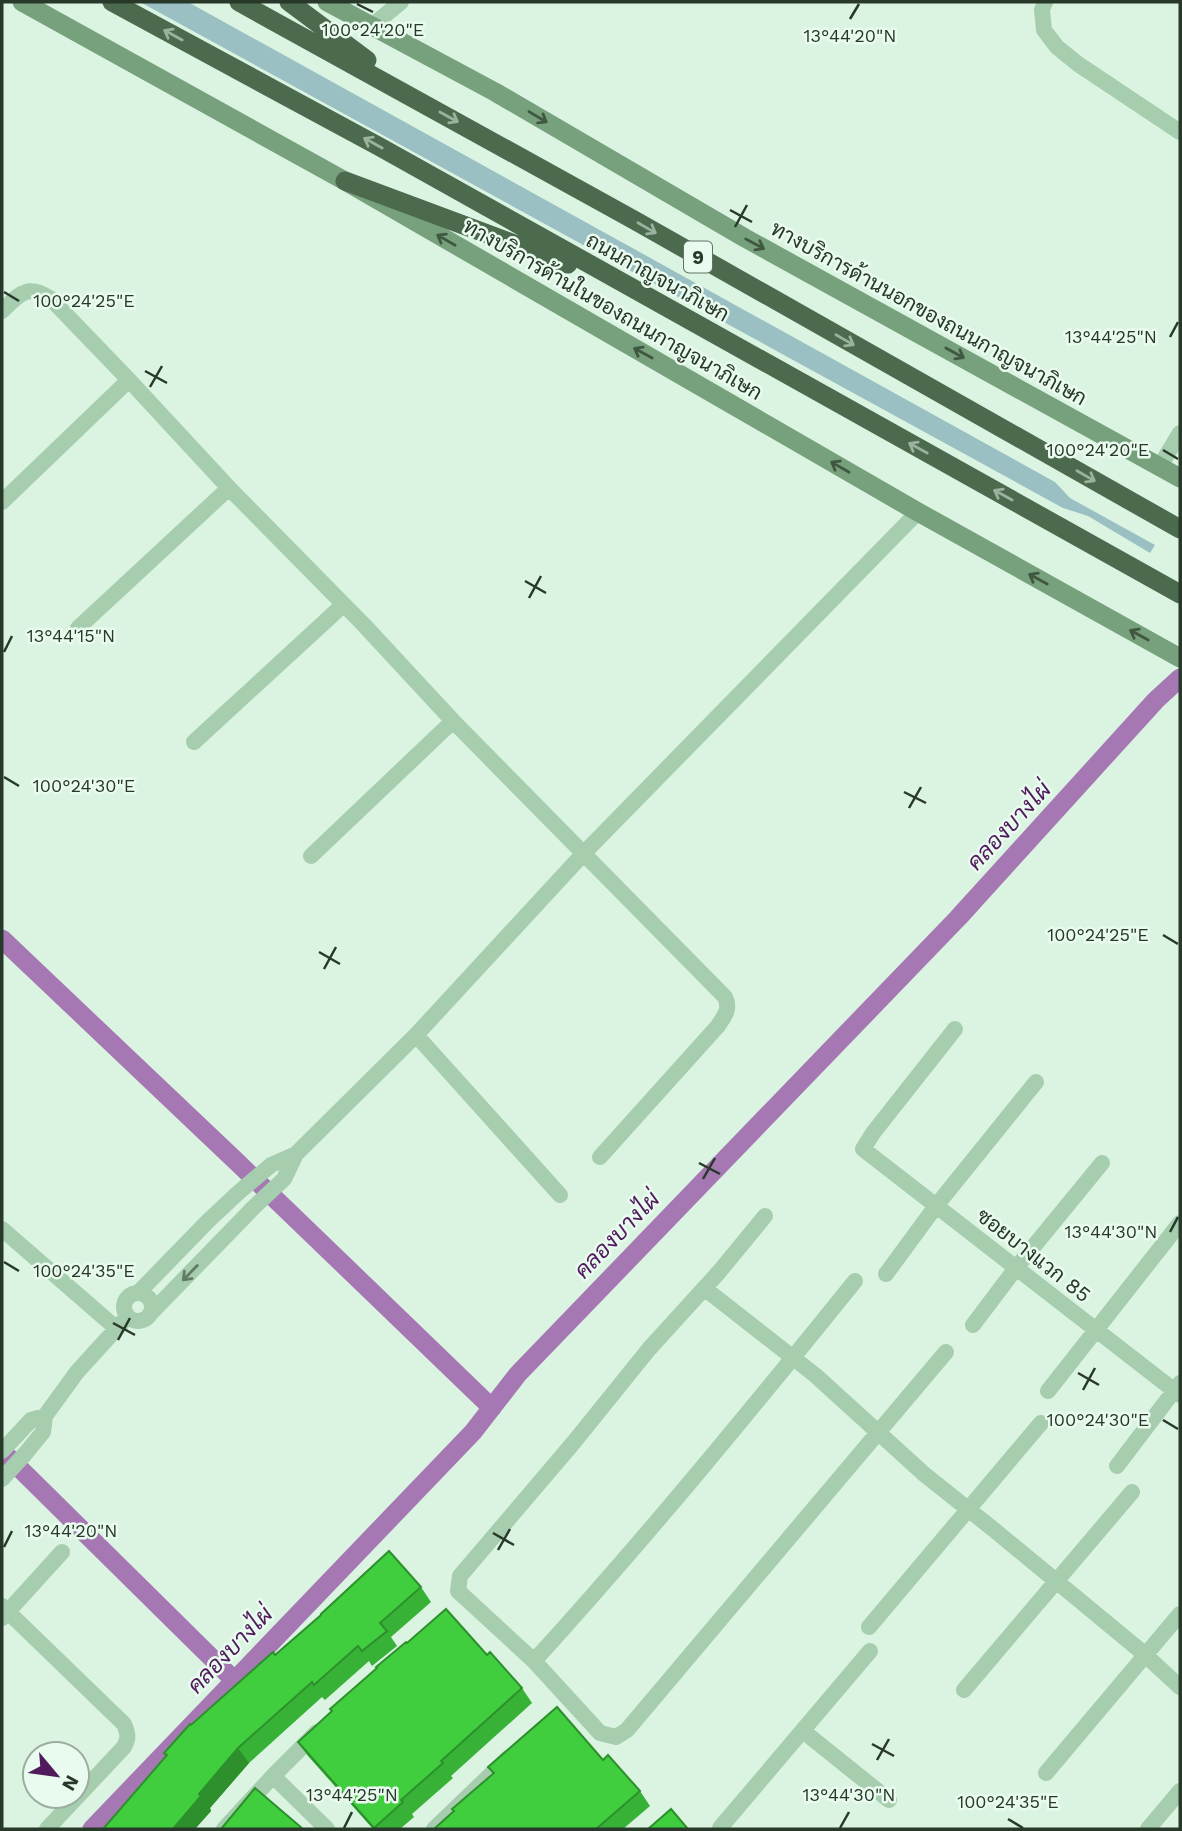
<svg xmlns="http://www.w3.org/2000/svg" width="1182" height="1831" font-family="'Work Sans',Sarabun,sans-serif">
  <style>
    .green { fill: #9ac0c4 }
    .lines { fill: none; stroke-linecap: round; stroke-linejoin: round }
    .canal { stroke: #a678b3; stroke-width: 19 }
    .minor { stroke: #a6cdae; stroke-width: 16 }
    .secondary { stroke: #77a17c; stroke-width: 19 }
    .trunk { stroke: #4b6a4e; stroke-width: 19 }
    .wall { fill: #37b136 }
    .shaded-wall { fill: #2d902c }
    .building { fill: #40ce3f; stroke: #2d902c; stroke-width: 2 }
    .oneway { stroke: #9ab29e }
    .oneway2 { stroke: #405842 }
    .oneway3 { stroke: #617b65 }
    .ticks { fill: none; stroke: #283829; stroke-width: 2.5 }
    .labels { text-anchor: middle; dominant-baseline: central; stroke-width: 5; stroke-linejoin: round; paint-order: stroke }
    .shield { fill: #e8fbee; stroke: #627264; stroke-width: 2 }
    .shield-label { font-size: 19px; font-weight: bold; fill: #283829 }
    .street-label { font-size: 21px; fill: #283829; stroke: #e8fbee }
    .water-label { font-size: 23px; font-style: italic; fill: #511a5d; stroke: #e8fbee }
    .ticks-label { font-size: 18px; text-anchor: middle; fill: #283829; stroke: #e8fbee; stroke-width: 5; stroke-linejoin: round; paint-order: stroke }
  </style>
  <rect width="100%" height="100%" fill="#dbf4e2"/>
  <path class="green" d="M140,2h48l867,480 15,16 85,47 -5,8 -62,-37 -25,-8z"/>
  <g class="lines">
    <path class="canal" d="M2,939l236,224 254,245
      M2,1451l233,230
      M92,1829l381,-397 45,-58 440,-456 198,-218 24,-22"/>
    <path class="minor" d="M1045,2l-3,8 2,20 13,17 21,17 102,68
      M373,25l28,-23
      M2,311c18,-17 25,-28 49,-12l78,81 100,108 135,137 89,96 272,276c6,12 -1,20 -8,30l-117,130
      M1160,466l20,-33
      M2,502l127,-122
      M78,628l151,-140
      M194,742l149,-137
      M311,856l142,-135
      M955,1029l-82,104 -10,16 317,246
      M416,1035l144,160
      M765,1216l-46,56 -70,77 -75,93 -114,134 -2,15 76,70 66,72 16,4 11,-7 319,-378
      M2,1229l114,99
      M886,1274l50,-68 100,-124
      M704,1288l111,87 109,99 69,55 149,123 38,35
      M124 1307a14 14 0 1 1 28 0a14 14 0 1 1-28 0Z
      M138,1293l70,-72 31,-29 32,-27 25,-11 120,-119 168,-182 334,-341
      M151,1313l104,-107 29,-27 12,-25
      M973,1325l43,-57 86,-105
      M1048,1391l132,-168
      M2,1451l29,-31 14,-4
      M1117,1466l63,-83
      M2,1479l23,-25 18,-22 2,-16 32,-44 50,-55
      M2,1606l122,118c4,10 5,14 0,23l-77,82
      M2,1618l60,-66
      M869,1627l172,-204
      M534,1661c112,-123 217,-251 321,-380
      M964,1690l168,-198
      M803,1731l86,69
      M1046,1773l134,-159
      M273,1776l54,53
      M224,1829l49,-53 44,-44
      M434,1829l74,-71
      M721,1829l-1,-1 150,-177
      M1148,1829l32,-38"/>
    <path class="secondary" d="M22,2l323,179 573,331 262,146
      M327,2l168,90 250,146 435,240"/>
    <path class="trunk" d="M112,2l268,145 800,447
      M239,2l395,218 546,309
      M289,2l78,58
      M345,181l223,83"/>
  </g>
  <path class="wall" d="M421,1587l10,15 -40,35 6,9 -25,20 -3,-5 -44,39 -3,-3 -73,66 -39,45 1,3 -16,18h-92l63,-73 -2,-3 27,-28 84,-70z
    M407,1643l80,12 35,33 10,15 -81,73 2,2 -41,36 2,3 -14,12h-27l-65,-73 -10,-14z
    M603,1760l37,31 10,15 -27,23h-189l20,-17 39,-38 -5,-7z"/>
  <path class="shaded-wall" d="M238,1748l11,15 -39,45 1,3 -16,18h-22l26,-35z"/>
  <path class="building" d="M389,1551l32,36 -41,36 7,8 -25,20 -4,-5 -44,39 -2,-3 -74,66 -39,46 2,2 -28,33h-70l64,-74 -3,-2 26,-29 1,1 82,-73 2,3 46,-40v-1z
    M446,1609l41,46 3,-3 32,36 -81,73 2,2 -42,37 2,2 -29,26 -76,-86 34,-31 -2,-2 47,-41 -1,-1 30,-25 1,1z
    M557,1707l46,53 5,-5 32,36 -44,38h-162l20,-18 -2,-2 42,-36 -6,-6z
    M255,1788l48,41h-82z
    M671,1809l17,20h-40z"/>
  <defs><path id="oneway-shaft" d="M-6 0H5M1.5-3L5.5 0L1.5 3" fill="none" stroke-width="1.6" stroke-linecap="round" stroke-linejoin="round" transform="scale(1.75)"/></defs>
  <g class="oneway">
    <use href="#oneway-shaft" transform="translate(173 35) rotate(-151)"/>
    <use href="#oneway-shaft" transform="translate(449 117) rotate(29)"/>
    <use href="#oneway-shaft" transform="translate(373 143) rotate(-151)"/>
    <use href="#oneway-shaft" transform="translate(647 228) rotate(30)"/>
    <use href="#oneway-shaft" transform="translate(845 340) rotate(30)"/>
    <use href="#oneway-shaft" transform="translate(918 448) rotate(-151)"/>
    <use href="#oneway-shaft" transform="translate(1086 476) rotate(30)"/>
    <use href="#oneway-shaft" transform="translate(1003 495) rotate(-151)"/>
  </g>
  <g class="oneway2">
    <use href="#oneway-shaft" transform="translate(538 117) rotate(31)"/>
    <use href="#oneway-shaft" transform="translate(446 240) rotate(-150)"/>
    <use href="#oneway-shaft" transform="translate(755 244) rotate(28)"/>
    <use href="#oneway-shaft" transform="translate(643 353) rotate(-151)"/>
    <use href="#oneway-shaft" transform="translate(955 353) rotate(29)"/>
    <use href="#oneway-shaft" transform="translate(840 467) rotate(-150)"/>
    <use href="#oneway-shaft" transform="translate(1038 579) rotate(-151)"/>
    <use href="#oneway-shaft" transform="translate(1139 635) rotate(-151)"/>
  </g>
  <use class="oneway3" href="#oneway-shaft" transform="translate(190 1273) rotate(134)"/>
  <path class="ticks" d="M357,4l16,8M850,19l9,-15M730,210l22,12M735,227l12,-22M4,292l15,9M1170,337l8,-15M145,371l22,12M150,387l12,-21M1163,450l15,9M525,581l21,12M529,598l12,-22M4,652l8,-16M4,777l15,9M904,792l22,11M909,808l12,-21M1163,935l15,9M319,952l21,12M324,969l12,-22M699,1163l21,11M703,1179l12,-21M1170,1232l8,-15M4,1262l15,9M113,1323l22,12M118,1340l12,-22M1078,1373l21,12M1083,1390l12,-22M1163,1420l15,9M493,1533l21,12M4,1547l8,-16M498,1550l12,-21M872,1744l22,12M877,1760l12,-21M1008,1819l15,9M344,1828l8,-16M840,1828l9,-16"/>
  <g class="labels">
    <rect class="shield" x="684" y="241.5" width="28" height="31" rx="5"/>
    <g class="shield-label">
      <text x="698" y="257">9</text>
    </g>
    <g class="street-label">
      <text transform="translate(658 277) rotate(29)">ถนนกาญจนาภิเษก</text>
      <text transform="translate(613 309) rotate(30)">ทางบริการด้านในของถนนกาญจนาภิเษก</text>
      <text transform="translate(929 313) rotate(29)">ทางบริการด้านนอกของถนนกาญจนาภิเษก</text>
      <text transform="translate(1034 1255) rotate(38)">ซอยบางแวก 85</text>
    </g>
    <g class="water-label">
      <text transform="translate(1009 826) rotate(-47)">คลองบางไผ่</text>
      <text transform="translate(617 1235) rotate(-46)">คลองบางไผ่</text>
      <text transform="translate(230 1650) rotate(-46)">คลองบางไผ่</text>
    </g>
  </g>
  <g class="ticks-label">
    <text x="373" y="36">100°24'20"E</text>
    <text x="850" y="42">13°44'20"N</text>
    <text x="84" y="307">100°24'25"E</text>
    <text x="1111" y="343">13°44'25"N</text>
    <text x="1098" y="456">100°24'20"E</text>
    <text x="71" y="642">13°44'15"N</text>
    <text x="84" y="792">100°24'30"E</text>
    <text x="1098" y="941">100°24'25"E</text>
    <text x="1111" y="1238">13°44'30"N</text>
    <text x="84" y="1277">100°24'35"E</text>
    <text x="1098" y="1426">100°24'30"E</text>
    <text x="71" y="1537">13°44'20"N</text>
    <text x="352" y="1801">13°44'25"N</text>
    <text x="849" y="1801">13°44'30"N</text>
    <text x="1008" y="1808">100°24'35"E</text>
  </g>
  <rect width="1182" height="1831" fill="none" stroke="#283829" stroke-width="7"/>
  <g transform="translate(56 1775) rotate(119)"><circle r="33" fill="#e8fbee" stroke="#9bad9f" stroke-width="2"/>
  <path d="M0-5L12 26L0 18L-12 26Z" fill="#511a5d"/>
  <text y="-10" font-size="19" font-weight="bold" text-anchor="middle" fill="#283829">N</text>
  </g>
</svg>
